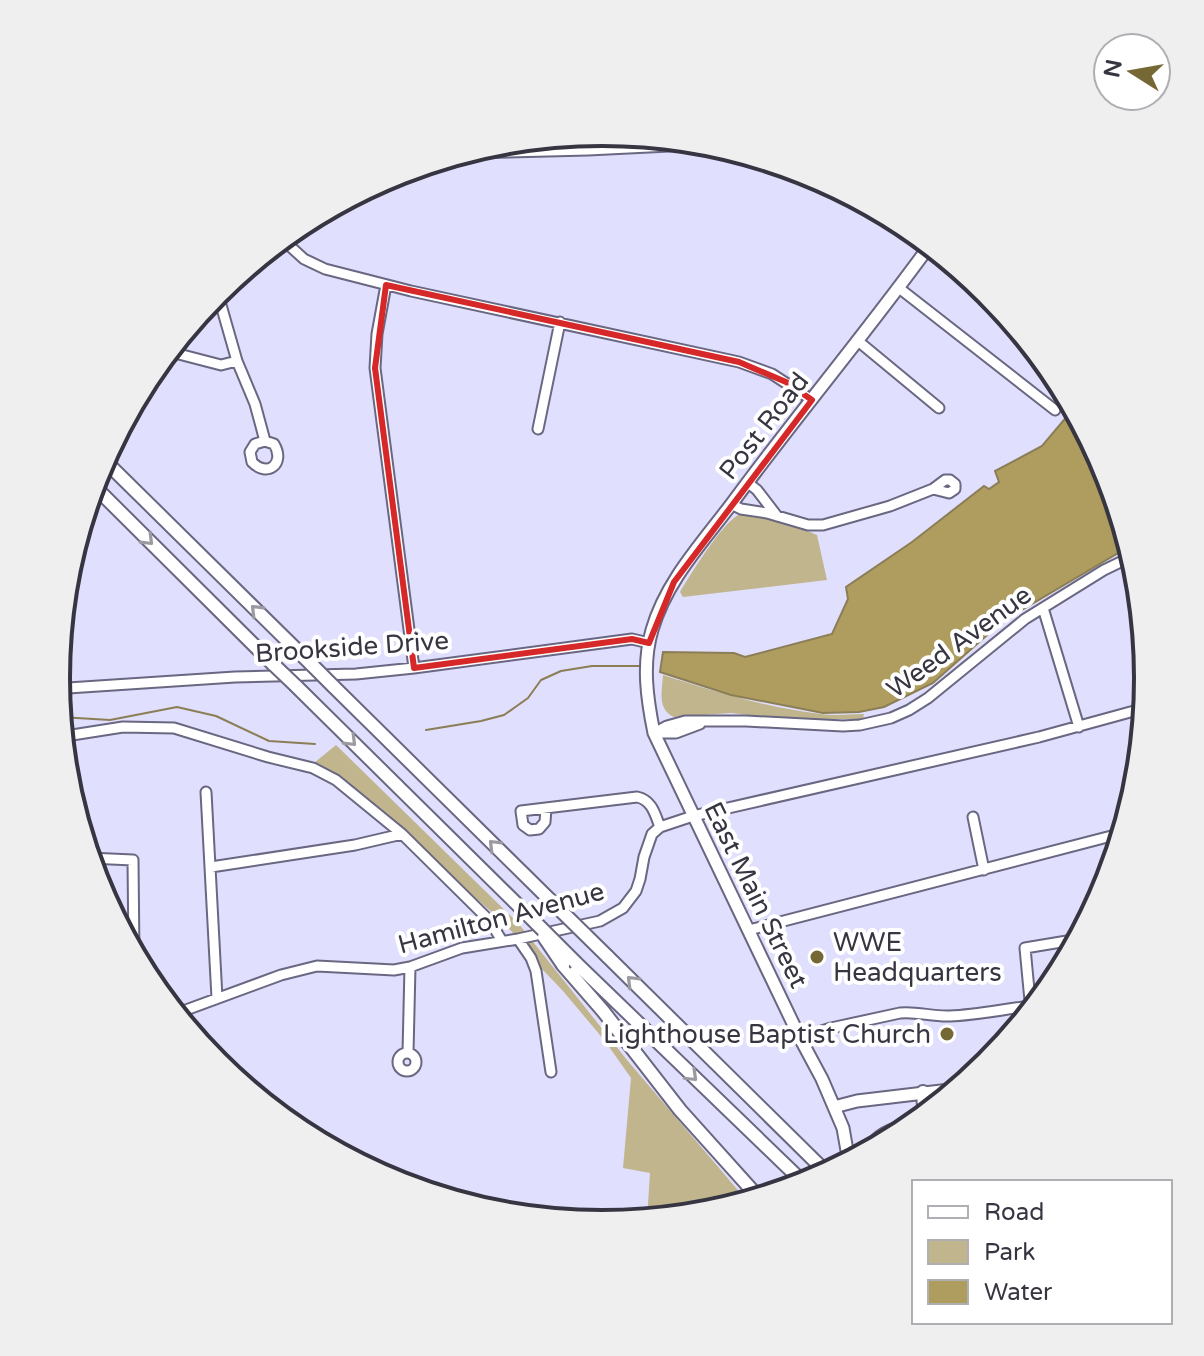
<svg xmlns="http://www.w3.org/2000/svg" width="1204" height="1356" font-family="'Varela Round',sans-serif">
  <style>
    .green { fill: #c1b58e }
    .water { fill: #af9d5f; stroke: #8b7e56; stroke-width: 2 }
    .lines { fill: none; stroke-linecap: round; stroke-linejoin: round }
    .stream { stroke: #8b7e56; stroke-width: 2 }
    .minor-casing { stroke: #696781; stroke-width: 13 }
    .major-casing { stroke: #696781; stroke-width: 15 }
    .highway-casing { stroke: #696781; stroke-width: 16 }
    .minor { stroke: #fff; stroke-width: 9 }
    .major { stroke: #fff; stroke-width: 11 }
    .highway { stroke: #fff; stroke-width: 12 }
    .highway-bridge-casing { stroke: #696781; stroke-width: 16; stroke-linecap: butt }
    .highway-bridge { stroke: #fff; stroke-width: 12 }
    .oneway { stroke: #9a9aa0 }
    .marked { fill: none; stroke: #d62828; stroke-width: 6; stroke-linejoin: round }
    .poi-dot { fill: #766835; stroke: #fff; stroke-width: 3 }
    .labels { text-anchor: middle; dominant-baseline: central; stroke-width: 8; stroke-linejoin: round; paint-order: stroke }
    .street-label { font-size: 26px; fill: #363541; stroke: #fff }
    .poi-label { font-size: 26px; fill: #363541; stroke: #fff; text-anchor: start }
    .rim { fill: none; stroke: #363541; stroke-width: 4 }
  </style>
  <rect width="100%" height="100%" fill="#e0dffd"/>
  <path class="green" d="M744,512l29,4 44,19 10,45 -144,17 -3,-5c12,-19 44,-74 64,-80z
    M663,675c51,16 104,33 158,39 14,2 29,0 43,0l-1,5h-78l-54,-6 -57,4c-17,-7 -12,-26 -11,-42z
    M336,745l182,178 109,137 121,142 -40,12 -61,6 3,-47 -27,-5 8,-90 -26,-37 -42,-50 -22,-23 -12,-18 -28,-30 -93,-80 -26,-28 -55,-42 -13,-7z"/>
  <path class="water" d="M1074,408l33,61 23,77 -127,75 -70,62 -49,24 -25,5 -36,1 -92,-18 -71,-23 3,-20 71,1 11,4 87,-23 16,-35 -2,-12 66,-45 72,-56 5,3 10,-7 -4,-11 47,-25z"/>
  <g class="lines">
    <path class="stream" d="M60,717l50,3 67,-13 39,9 53,25 46,3
      M426,730l55,-9 23,-6 24,-17 13,-18 20,-9 31,-5h50"/>
    <g class="minor-casing">
      <path id="minor" d="M587,133l1,16
        M281,238l23,21 21,10 86,22 328,71 33,12 40,26
        M386,285l-9,49 -2,34 39,300
        M899,288l156,122
        M217,291l20,70 18,43 10,37 9,3c12,20 -7,34 -22,18l-2,-10 5,-8 10,-3
        M858,341l81,67
        M167,351l54,14 16,-4
        M538,429l22,-107
        M747,482l10,8 20,26
        M731,504l10,5 26,4 41,12h15l67,-19 43,-17 12,-9h5l5,4v5l-6,4 -16,-4
        M1043,608l36,119
        M57,687l11,1 167,-11 121,-3 58,-6 218,-29 17,4
        M654,733l13,-7 18,-5h61l97,5 17,-1 31,-7 18,-8 19,-12 97,-79 79,-49 29,-14
        M657,733h19l24,-9
        M72,735l51,-8 51,1 94,29 45,11 23,12 66,54 88,87 12,20
        M206,792l11,206
        M546,809l-1,13 -6,7 -9,1 -7,-5 -2,-14 116,-14c15,3 18,17 23,30
        M973,817l11,53
        M89,858l44,2 1,95
        M211,867l144,-22 47,-11
        M749,930l374,-97
        M518,939l13,19 5,13 15,101
        M1031,1011l-6,-63 54,-9
        M175,1014l106,-39 36,-9 77,4 16,-3 52,-19 56,-9 82,-18 23,-13 13,-17 4,-12 4,-22 8,-23 8,-7 33,-11 346,-79 106,-29
        M800,1038l31,-10 69,-15c16,-2 33,4 50,3 27,-1 54,-7 81,-10
        M398 1062a9 9 0 1 1 18 0a9 9 0 1 1-18 0Z
        M408,1053l2,-86"/>
    </g>
    <g class="major-casing">
      <path id="major" d="M465,152l123,-3 122,-6
        M834,1107l23,-6 101,-12
        M849,1162l-6,-34 -21,-49 -22,-41 -146,-305c-7,-34 -12,-69 -2,-103 14,-49 51,-88 81,-128 64,-87 134,-170 197,-257"/>
    </g>
    <g class="highway-casing">
      <path id="highway" d="M103,459l209,206
        M93,485l181,180
        M296,686l241,238
        M333,686l217,214
        M607,956l221,218
        M576,963l229,221
        M563,965l40,46 77,99 79,88
        M923,1092l1,15 3,7
        M866,1153c11,-17 24,-25 44,-25"/>
    </g>
    <use href="#minor" class="minor"/>
    <use href="#major" class="major"/>
    <use href="#highway" class="highway"/>
    <g class="highway-bridge-casing">
      <path id="highway-bridge" d="M274,665l22,21
        M312,665l21,21
        M550,900l57,56
        M537,924l39,39
        M544,937l19,28"/>
    </g>
    <use href="#highway-bridge" class="highway-bridge"/>
  </g>
  <defs><path id="oneway-chevron" d="M-2-3.5L2.5 0L-2 3.5" fill="none" stroke-width="1.6" stroke-linecap="round" stroke-linejoin="round" transform="scale(2)"/></defs>
  <g class="oneway">
    <use href="#oneway-chevron" transform="translate(148 540) rotate(45)"/>
    <use href="#oneway-chevron" transform="translate(256 610) rotate(-135)"/>
    <use href="#oneway-chevron" transform="translate(351 741) rotate(45)"/>
    <use href="#oneway-chevron" transform="translate(494 845) rotate(-135)"/>
    <use href="#oneway-chevron" transform="translate(632 981) rotate(-135)"/>
    <use href="#oneway-chevron" transform="translate(692 1076) rotate(44)"/>
  </g>
  <path class="marked" d="M386,285l353,77 47,20 26,18 -138,182 -25,61 -17,-4 -218,29 -39,-300z"/>
  <g class="poi-dot">
    <circle cx="817" cy="957" r="8"/>
    <circle cx="947" cy="1034" r="8"/>
  </g>
  <g class="labels">
    <g class="street-label">
      <text transform="translate(764 426) rotate(-52)">Post Road</text>
      <text transform="translate(959 642) rotate(-36)">Weed Avenue</text>
      <text transform="translate(352 647) rotate(-4)">Brookside Drive</text>
      <text transform="translate(756 895) rotate(64)">East Main Street</text>
      <text transform="translate(501 918) rotate(-15)">Hamilton Avenue</text>
    </g>
    <g class="poi-label">
      <text x="833" y="942">WWE<tspan x="833" dy="30">Headquarters</tspan></text>
      <text x="931" y="1034" text-anchor="end">Lighthouse Baptist Church</text>
    </g>
  </g>
  <path d="M0 0H1204V1356H0ZM70 678a532 532 0 1 1 1064 0a532 532 0 1 1-1064 0Z" fill="#efeff0" fill-rule="evenodd"/>
  <path class="rim" d="M70 678a532 532 0 1 1 1064 0a532 532 0 1 1-1064 0Z"/>
  <rect x="912" y="1180" width="260" height="144" fill="#ffffff" stroke="#afaeb3" stroke-width="2"/>
  <rect x="928" y="1206" width="40" height="12" fill="#ffffff" stroke="#afaeb3" stroke-width="2"/>
  <text x="984" y="1220" font-size="24" fill="#363541">Road</text>
  <rect x="928" y="1240" width="40" height="24" fill="#c1b58e" stroke="#afaeb3" stroke-width="2"/>
  <text x="984" y="1260" font-size="24" fill="#363541">Park</text>
  <rect x="928" y="1280" width="40" height="24" fill="#af9d5f" stroke="#afaeb3" stroke-width="2"/>
  <text x="984" y="1300" font-size="24" fill="#363541">Water</text>
  <g transform="translate(1132 72) rotate(281)"><circle r="38" fill="#ffffff" stroke="#afaeb3" stroke-width="2"/>
  <path d="M0-6L14 30L0 20L-14 30Z" fill="#766835"/>
  <text y="-12" font-size="22" font-weight="bold" text-anchor="middle" fill="#363541">N</text>
  </g>
</svg>
